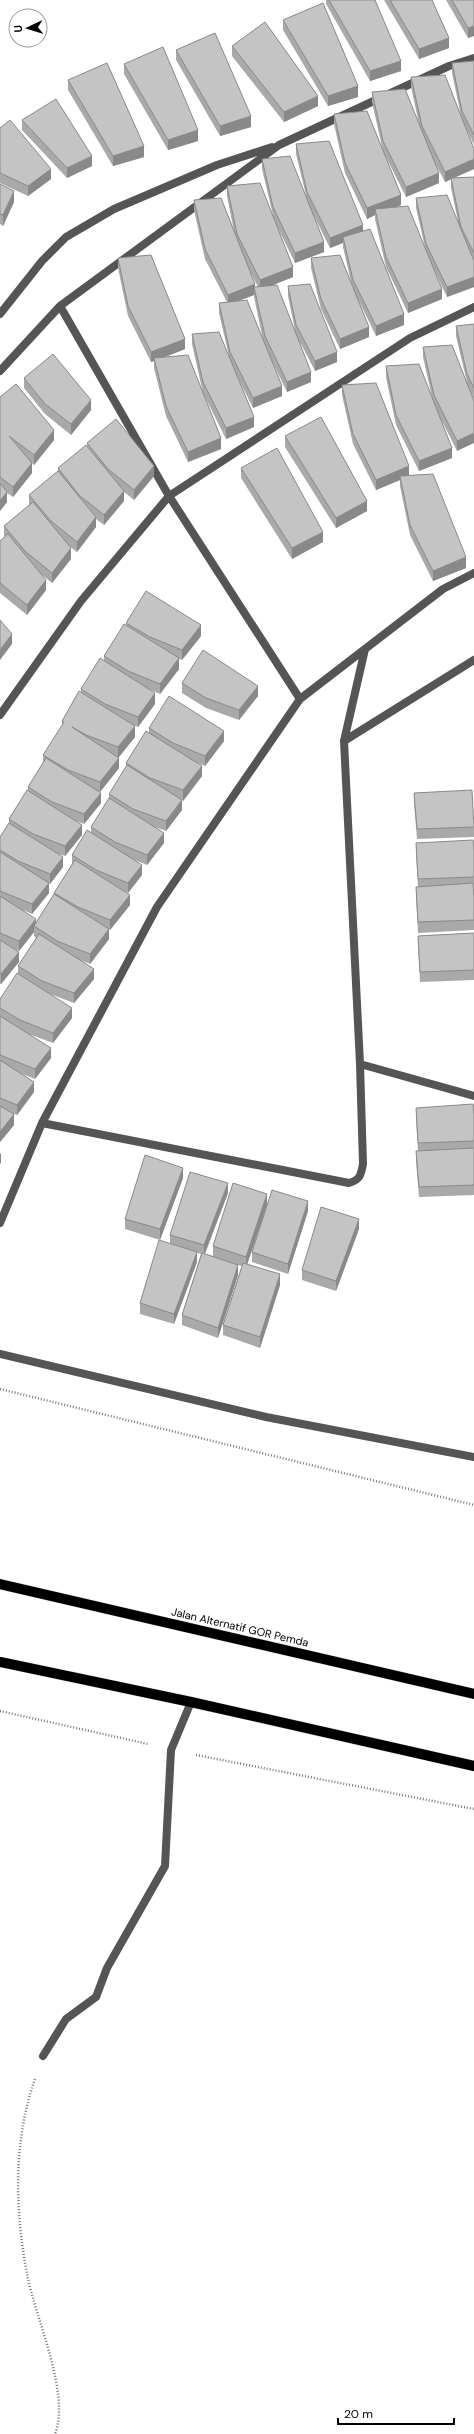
<svg xmlns="http://www.w3.org/2000/svg" width="474" height="2434" font-family="'DM Sans',sans-serif">
  <style>
    .lines { fill: none; stroke-linecap: round; stroke-linejoin: round }
    .primary-casing { stroke: #dbdbdb; stroke-width: 11 }
    .path { stroke: #777; stroke-width: 2.5; stroke-dasharray: 1 2; stroke-linecap: butt }
    .street { stroke: #555; stroke-width: 8 }
    .primary { stroke: #000; stroke-width: 10 }
    .wall { fill: #a9a9a9; fill-rule: evenodd }
    .shaded-wall { fill: #898989 }
    .building { fill: #c4c4c4; stroke: #898989 }
    .labels { text-anchor: middle; dominant-baseline: central; stroke-width: 3.5; stroke-linejoin: round; paint-order: stroke }
    .street-label { font-size: 11px; fill: #000; stroke: #fff }
  </style>
  <rect width="100%" height="100%" fill="#fff"/>
  <g class="lines">
    <g class="primary-casing">
      <path id="primary" d="M0,1584l474,110
        M0,1662l191,40 283,64"/>
    </g>
    <path class="path" d="M0,1389l474,116
      M0,1711l148,33
      M196,1755l278,54
      M35,2079c-22,62 -20,131 -8,195 8,43 44,120 28,160"/>
    <path class="street" d="M0,314l42,-53 24,-24 48,-28 103,-44 55,-18
      M0,371l60,-65
      M365,649l-21,92 16,323 114,32
      M300,699l-131,-203 241,-158 64,-31
      M0,715l81,-114 88,-105 -109,-190 219,-161 170,-79 25,-8
      M344,741l130,-81
      M42,1123l307,60c11,-3 12,-8 14,-19l-3,-100
      M0,1223l42,-100 115,-216 143,-208 143,-110 31,-16
      M0,1354l266,63 208,40
      M43,2056l23,-37 30,-22 11,-29 58,-102 6,-116 20,-48"/>
    <use href="#primary" class="primary"/>
  </g>
  <path class="wall" d="M326,0h49l26,71 -31,10 -44,-77z
    M384,0h48l17,48 -30,11z
    M446,0h28v36l-6,2z
    M283,20l75,77 -30,9 -45,-76z
    M232,46l86,60 -34,16 -52,-66z
    M176,50l75,77 -31,9 -44,-76z
    M474,61v84l-7,-15 7,39 -21,9 21,-1v110l-27,10 -14,-30 9,32 -34,14 -22,-46 -11,-48v-4l-8,4 -22,-46 -11,-49v-10l67,91 -5,2 29,40 -9,-39v-10l42,23 -7,-33v-9l-6,3 -12,-23 6,24 -33,14 -23,-46 -11,-49v-10l47,32 -8,-37v-10l50,39 -9,-43v-10z
    M124,64l74,77 -30,9 -44,-76z
    M68,80l76,77 -31,9 -45,-76z
    M22,120l70,46 -25,12 -45,-48z
    M0,128l51,51 -23,17 -28,-13z
    M296,144l67,87 41,94 -28,11 -19,-39 12,40 -29,12 -19,-40 -10,-41v-10l41,28 -9,-39v-4l-13,5 -16,-32 10,36 -29,11 -21,-43 19,57 -22,9 24,44 -7,-34v-10l49,76 -22,9 -15,-29 11,40 -24,10 -17,-35 12,39 -29,12 -17,-34 18,53 -28,12 -23,-46 -11,-49v-10l37,22 -10,-43v-10l8,-1 -22,-43 -11,-49v-10l40,31 -7,-35v-10l46,29 -11,-46v-10l44,36 -10,-41zM249,269l9,18h-3zM254,295v2l9,43 -27,-39z
    M0,184l14,18 -11,24 -3,-2z
    M118,258l67,91 -20,8 56,92 -33,13 -22,-46 -12,-48v-7l-3,1 -23,-46 -10,-48z
    M474,324v75l-5,-10 -12,62 -16,-32 11,39 -33,13 -23,-46 -10,-48v-11l46,31 -9,-40v-10l44,35 -11,-46v-10z
    M24,378l67,32 -20,25 -26,-21 -21,-26z
    M342,385l67,90 57,93 -33,13 -23,-46 -10,-49v-6l-24,10 -23,-46 -11,-49z
    M0,397l54,43 -20,25 -2,-2v10l-19,24 -6,-4v9l-7,9z
    M285,436l82,75 -31,17 -51,-81z
    M87,443l67,33 -20,24 -10,-8v9l-20,24 -8,-6v8l-19,25 -8,-6 2,13 -19,24 -11,-9 5,16 -19,25 -27,-22v-52l5,-4 -1,-1v-10l25,-21v-10l29,-24v-3l29,-22z
    M241,468l82,74 -31,17 -51,-81z
    M126,623l75,13 -19,24 -3,-1v10l-19,25 -11,-5 6,15 -17,23 -7,-3 4,13 -16,20v11l-19,24 1,11 -17,21 -8,-3 6,14 -17,21 -6,-2 4,13 -13,17 -1,-1v10l-17,21 -9,-4 13,12 18,-28v-1l18,-29v-9l19,-22v-6l18,-28v-5l17,-27v-4l23,-31v-4l75,13 -19,25 -10,-4 7,14 -19,25 -1,-1v10l-16,21 -11,-4 9,16 -17,22 -15,-6 10,16 -14,18 -4,-2 6,14 -20,25 -1,-1v10l-19,25 -10,-4 14,19 -20,24 -24,-9 22,24 -19,25 -27,-10 25,25 -16,21 -13,-5 12,18 -17,23 -6,-2 3,12 -14,17v-143l18,-25v-8l18,-28 -2,-2v-4l-15,19 -7,-3 7,14 -18,22h-1v-147l9,-14v-4l19,-28v-4l15,-24v-8l19,-29v-5l19,-29v-3l23,-28v-5l22,-31z
    M182,683l76,13 -19,24 -33,-12 -24,-15z
    M414,793l60,29v15l-57,2 -3,-36z
    M416,843l58,7v37h-1l1,9v34l-56,3 -2,-36v-10h2l-2,-34z
    M474,933v47l-54,2 -2,-36v-10z
    M416,1108l58,8v79l-55,2 -3,-36v-10h2l-2,-33z
    M183,1178l-23,62 -35,-11v-10z
    M228,1193l-23,61 8,2v-10l54,-41 -20,59 33,21 -20,63 -37,-13v-10l19,-59 -4,-1v10l-20,63 -36,-13v-10l19,-61 -4,-1v9l-23,62 -34,-10v-11l30,-59v-9z
    M308,1211l-20,63 -36,-12v-10z
    M359,1229l-23,62 -34,-11v-10z"/>
  <path class="shaded-wall" d="M474,26v10l-6,2v-10z
    M449,38v10l-30,11v-10z
    M401,61v10l-31,10v-10z
    M358,86v11l-30,9v-10z
    M318,96v10l-34,16v-10z
    M251,116v11l-31,9v-10z
    M198,130v11l-30,9v-10z
    M144,146v11l-31,9v-10z
    M92,156v10l-25,12v-10z
    M474,159v10l-29,13v-10z
    M51,169v10l-23,17v-10z
    M439,173v10l-33,14v-10z
    M14,191v11l-11,24v-11z
    M401,195v10l-24,10 -2,-6v6l-8,4v-11z
    M363,225v10l-20,2v6l-13,5v-10z
    M324,242v10l-29,11v-10z
    M293,267v10l-33,13v-10z
    M474,277v10l-27,10v-10z
    M255,284v10l-1,-7v8l-26,10v-10z
    M442,289v10l-34,14v-10z
    M404,314v11l-28,11v-10z
    M369,327v10l-29,12v-10z
    M185,339v10l-30,12 -1,-3v3l-3,1v-10z
    M337,352v10l-22,9v-10z
    M311,372v10l-24,10v-10z
    M282,386v10l-29,12v-10z
    M91,400v10l-20,25v-11z
    M254,417v10l-28,12v-11z
    M54,430v10l-20,25v-10z
    M474,433v10l-17,8v-10z
    M221,438v11l-33,13v-10z
    M452,448v10l-33,13v-10z
    M32,463v10l-19,24v-10z
    M154,466v10l-20,24v-10z
    M409,466v10h-9v4l-24,10v-10z
    M124,491v10l-20,24v-10z
    M7,492v10l-7,9v-10z
    M367,501v10l-31,17v-10z
    M96,517v10l-19,25v-10z
    M323,532v10l-31,17v-11z
    M71,548v11l-19,24v-10z
    M466,557v11l-33,13v-10z
    M46,580v10l-19,25v-10z
    M201,625v11l-19,24v-10z
    M12,634v10l-12,16v-10z
    M179,658v11l-19,25v-10z
    M258,686v10l-19,24v-10z
    M155,693v11l-17,23v-10z
    M135,726v11l-17,21v-11z
    M224,731v10l-19,25v-10z
    M119,758v10l-19,24v-10z
    M202,766v10l-19,25v-11z
    M101,793v10l-17,21v-10z
    M182,800v10l-16,21v-10z
    M82,825v10l-17,21v-10z
    M164,833v10l-17,22v-10z
    M63,857v10l-13,17v-10z
    M142,865v10l-14,18v-10z
    M49,883v10l-17,21v-10z
    M130,895v10l-20,25v-10z
    M36,919v9l-2,-2v6l-15,19v-10z
    M109,929v10l-19,25v-10z
    M19,952v10l-18,22v-10z
    M94,969v10l-20,24v-10z
    M72,1008v10l-19,25v-10z
    M51,1048v10l-16,21v-10z
    M34,1082v10l-17,23v-10z
    M14,1114v11l-14,17v-10z
    M1,1153v10l-1,1v-10z
    M183,1168v10l-23,62v-11z
    M228,1183v10l-24,62v-10z
    M267,1194v11l-21,63v-11z
    M308,1201v10l-20,63v-10z
    M359,1219v10l-23,62v-10z
    M197,1252v10l-23,62v-10z
    M238,1265v10l-20,63v-10z
    M280,1274v11l-20,63v-11z"/>
  <path class="building" d="M329,0h46l26,61 -31,10z
    M390,0h42l17,38 -30,11z
    M452,0h22v26l-6,2z
    M323,3l35,83 -30,10 -45,-76z
    M265,22l53,74 -34,16 -52,-66z
    M215,33l36,83 -31,10 -44,-76z
    M163,47l35,83 -30,10 -44,-76z
    M474,61v74l-12,-24 -10,-48z
    M107,63l37,83 -31,10 -45,-76z
    M445,75l29,74v10l-29,13 -23,-46 -11,-49z
    M405,89l34,84 -33,14 -23,-46 -11,-49z
    M56,99l36,57 -25,12 -45,-48z
    M367,111l34,84 -34,13 -22,-45 -11,-49z
    M10,120l41,49 -23,17 -28,-13v-45z
    M329,141l34,84 -33,13 -23,-46 -11,-48z
    M290,156l34,86 -29,11 -22,-46 -11,-48z
    M474,177v76l-13,-26 -10,-49z
    M260,183l33,84 -33,13 -23,-46 -10,-48z
    M0,184l14,7 -11,24 -3,-1z
    M447,195l27,66v16l-27,10 -21,-43 -10,-46z
    M221,198l34,86 -27,11 -23,-46 -11,-49z
    M408,206l34,83 -34,14 -22,-46 -11,-48z
    M370,229l34,85 -28,12 -23,-46 -10,-43z
    M151,255l34,84 -34,13 -23,-46 -10,-48z
    M340,255l29,72 -29,12 -19,-40 -10,-41z
    M310,284l27,68 -22,9 -19,-36 -8,-39z
    M277,285l34,87 -24,10 -22,-46 -11,-49z
    M247,300l35,86 -29,12 -23,-46 -11,-49z
    M474,324v64l-7,-14 -11,-48z
    M219,332l35,85 -28,11 -23,-46 -11,-48z
    M452,345l22,56v32l-17,8 -23,-46 -11,-48z
    M53,354l38,46 -20,24 -26,-20 -21,-26z
    M188,355l33,83 -33,14 -22,-46 -12,-48z
    M419,364l33,84 -33,13 -23,-46 -10,-49z
    M376,383l33,83 -33,14 -23,-46 -11,-49z
    M16,384l38,46 -20,25 -25,-19 23,27 -19,24 -13,-10v-80z
    M321,417l46,84 -31,17 -51,-82z
    M116,419l38,47 -20,24 -26,-21 -21,-26z
    M86,445l38,46 -20,24 -25,-20 -21,-27z
    M277,448l46,84 -31,16 -51,-80z
    M58,471l38,46 -19,25 -26,-21 -22,-26z
    M433,474l33,83 -33,14 -23,-46 -10,-49z
    M0,483l7,9 -7,9z
    M33,502l38,46 -19,25 -26,-21 -22,-26z
    M8,534l38,46 -19,25 -27,-22v-42z
    M146,591l55,34 -19,25 -32,-13 -24,-14z
    M0,620l12,14 -12,16z
    M124,624l55,34 -19,26 -32,-13 -24,-15z
    M203,650l55,36 -19,24 -33,-12 -24,-15z
    M100,658l55,35 -17,24 -33,-13 -24,-15z
    M79,691l56,35 -17,21 -32,-12 -14,-8 47,31 -19,24 -32,-12 -25,-15 21,-33 -2,-1z
    M169,696l55,35 -19,25 -32,-13 -24,-15z
    M146,731l56,35 -19,24 -33,-12 -24,-15z
    M46,758l55,35 -17,21 -32,-12 -24,-15z
    M127,765l55,35 -16,21 -33,-12 -24,-15z
    M27,790l55,35 -17,21 -32,-12 -24,-15z
    M472,790l2,37 -57,2 -3,-36z
    M109,798l55,35 -17,22 -32,-13 -24,-15z
    M9,823l54,34 -13,17 -32,-13 -18,-11v-13z
    M87,830l55,35 -14,18 -32,-13 -24,-15z
    M473,840l1,10v27l-56,2 -2,-36z
    M0,852l49,31 -17,21 -32,-13z
    M75,860l55,35 -20,25 -32,-13 -24,-14z
    M473,883l1,13v24l-56,2 -2,-35z
    M54,894l55,35 -19,25 -33,-13 -23,-15z
    M0,896l36,23 -17,22 -19,-8z
    M474,933v37l-54,2 -2,-36z
    M39,934l55,35 -20,24 -32,-12 -24,-15z
    M0,940l19,12 -18,22h-1z
    M17,973l55,35 -19,25 -33,-13 -20,-12v-9z
    M0,1016l51,32 -16,21 -35,-14z
    M0,1060l34,22 -17,23 -17,-7z
    M473,1104l1,12v25l-56,2 -2,-35z
    M0,1106l14,8 -14,18z
    M474,1148v37l-55,2 -3,-36z
    M145,1155l38,13 -23,61 -35,-10z
    M190,1172l38,11 -24,62 -34,-10z
    M233,1183l34,11 -21,63 -33,-11z
    M272,1190l36,11 -20,63 -36,-12z
    M321,1207l38,12 -23,62 -34,-11z
    M159,1240l38,12 -23,62 -34,-11z
    M202,1253l36,12 -20,63 -36,-13z
    M243,1263l37,11 -20,63 -37,-12z"/>
  <g class="labels">
    <g class="street-label">
      <text transform="translate(240 1627) rotate(13)">Jalan Alternatif GOR Pemda</text>
    </g>
  </g>
  <g transform="translate(28 28) rotate(266)"><circle r="19" fill="#ffffff" stroke="#999999"/>
  <path d="M0-3L7 15L0 10L-7 15Z" fill="#000000"/>
  <text y="-6" font-size="11" font-weight="bold" text-anchor="middle" fill="#000000">U</text>
  </g>
  <path d="M338 2418v6h116v-6" fill="none" stroke="#000000" stroke-width="2"/>
  <text x="344" y="2418" font-size="12" fill="#000000" stroke="#ffffff" stroke-width="3" paint-order="stroke">20 m</text>
</svg>
